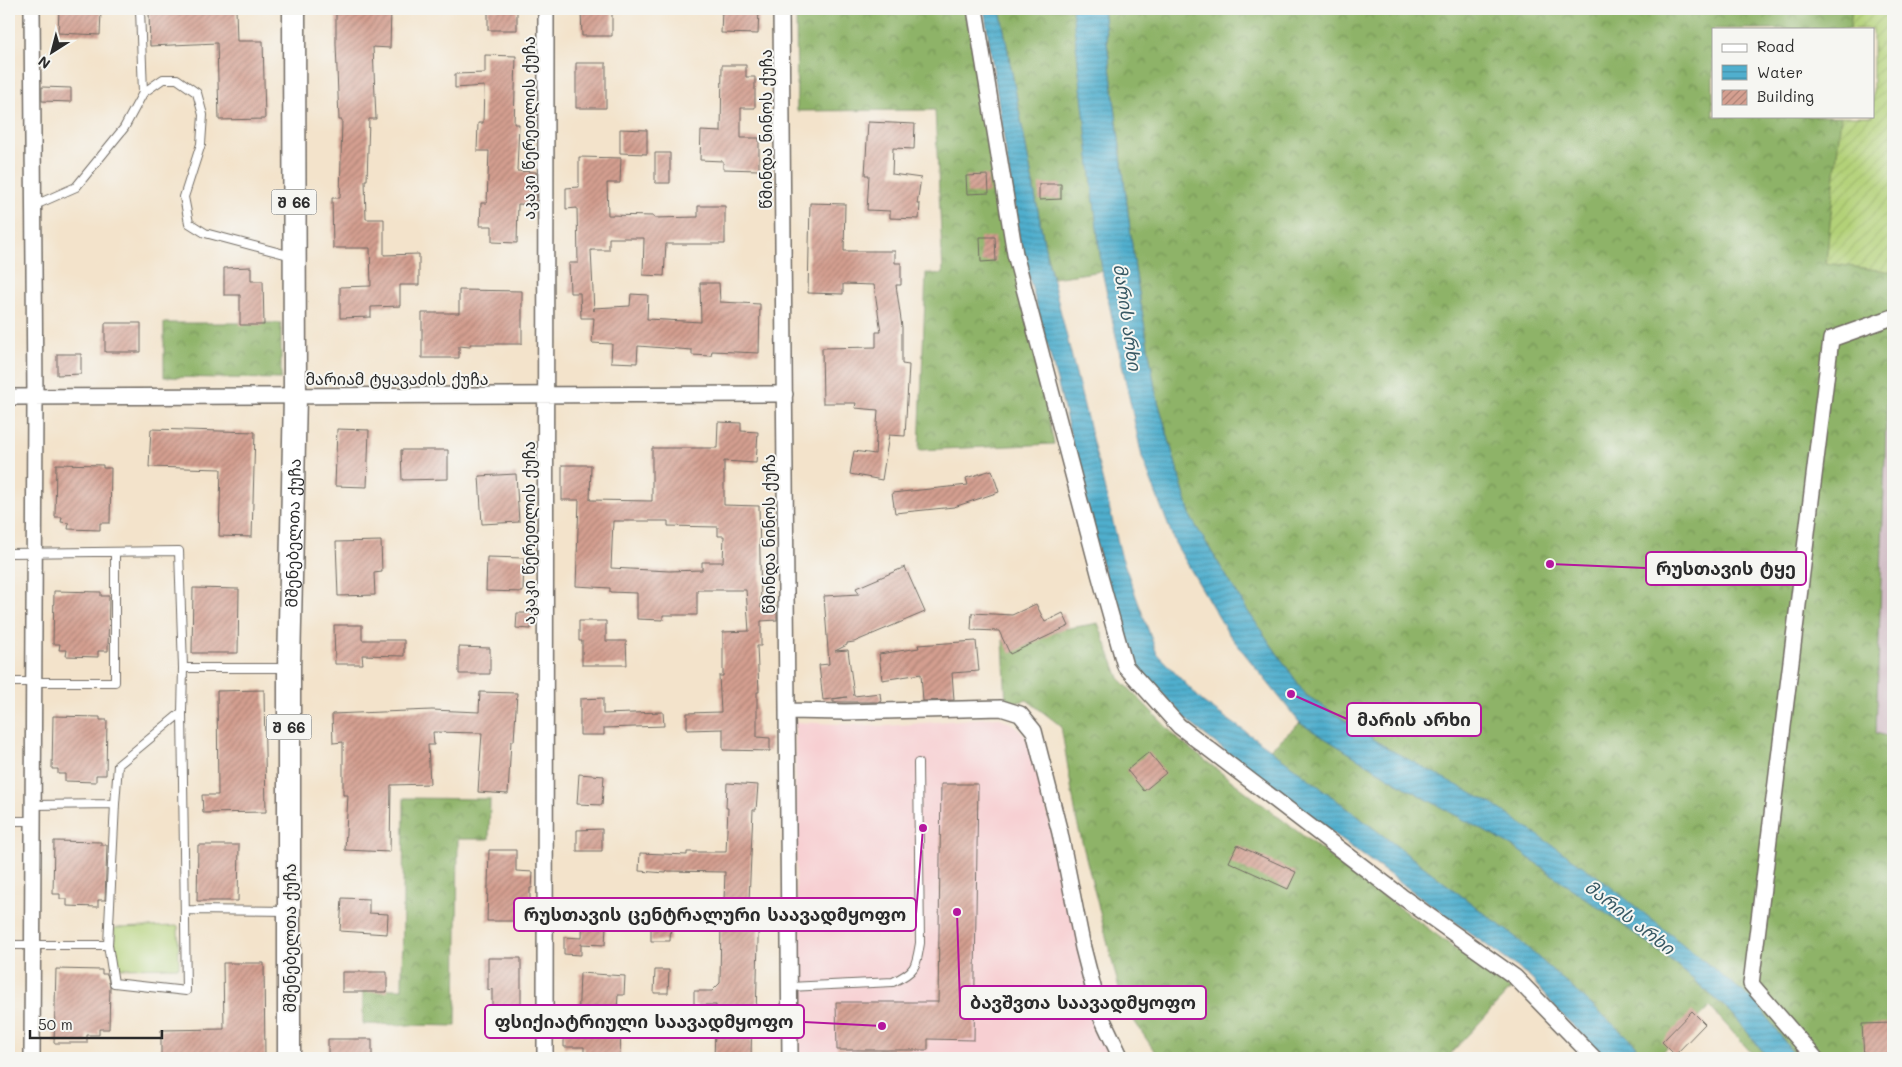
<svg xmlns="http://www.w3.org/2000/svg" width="1902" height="1067" font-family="Mali,'Noto Sans Georgian',sans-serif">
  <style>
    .built { fill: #f7cfd2 }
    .industrial { fill: #d2bdc6 }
    .forest { fill: url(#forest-crowns); stroke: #5c6f4a }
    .garden { fill: url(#garden-furrows); stroke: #6f7e52 }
    .pitch { fill: #b3d178; stroke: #6f7e52 }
    .water { fill: url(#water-rules); stroke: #3e6d7c }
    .building { fill: url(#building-hatch); fill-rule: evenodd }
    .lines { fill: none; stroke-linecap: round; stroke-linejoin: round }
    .service-casing { stroke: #716b63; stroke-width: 10 }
    .minor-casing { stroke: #716b63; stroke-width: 18 }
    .primary-casing { stroke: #716b63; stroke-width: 25 }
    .service { stroke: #fff; stroke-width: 8 }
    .minor { stroke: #fff; stroke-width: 15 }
    .primary { stroke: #fff; stroke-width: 22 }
    .labels { text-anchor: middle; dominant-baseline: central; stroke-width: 4; stroke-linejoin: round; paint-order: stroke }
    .shield { fill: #f6f6f2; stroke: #686867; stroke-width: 1 }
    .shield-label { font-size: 15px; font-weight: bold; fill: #2b2b2b }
    .street-label { font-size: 16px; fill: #2b2b2b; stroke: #f6f6f2 }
    .water-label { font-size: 18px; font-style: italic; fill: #385964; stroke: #f6f6f2 }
    .leader { fill: none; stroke: #b5179e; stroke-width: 2 }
    .callout-dot { fill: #b5179e; stroke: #f6f6f2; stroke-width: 2 }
    .callout { fill: #f6f6f2; stroke: #b5179e; stroke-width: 2 }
    .callout-label { font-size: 18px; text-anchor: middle; font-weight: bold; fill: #2b2b2b }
  </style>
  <defs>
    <pattern id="forest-crowns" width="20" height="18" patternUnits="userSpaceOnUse" patternTransform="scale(1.25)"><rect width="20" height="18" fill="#8eb368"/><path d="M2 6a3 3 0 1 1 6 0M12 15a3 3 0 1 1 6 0" fill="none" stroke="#749256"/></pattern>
    <pattern id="garden-furrows" width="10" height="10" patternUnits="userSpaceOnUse" patternTransform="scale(1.25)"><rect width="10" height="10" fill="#b3d178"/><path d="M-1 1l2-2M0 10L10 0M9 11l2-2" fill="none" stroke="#9ab468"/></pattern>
    <pattern id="water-rules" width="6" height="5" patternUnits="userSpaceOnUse" patternTransform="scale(1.25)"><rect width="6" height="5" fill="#50afce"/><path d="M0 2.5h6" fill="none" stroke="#438fa7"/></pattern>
    <pattern id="building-hatch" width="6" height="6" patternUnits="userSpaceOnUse" patternTransform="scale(1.25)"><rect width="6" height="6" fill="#d49f90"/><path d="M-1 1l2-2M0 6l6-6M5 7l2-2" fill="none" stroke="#ac8276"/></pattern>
  </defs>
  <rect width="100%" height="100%" fill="#f6f6f2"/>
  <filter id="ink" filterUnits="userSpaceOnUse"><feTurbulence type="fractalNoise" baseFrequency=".02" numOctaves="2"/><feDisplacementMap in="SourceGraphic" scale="10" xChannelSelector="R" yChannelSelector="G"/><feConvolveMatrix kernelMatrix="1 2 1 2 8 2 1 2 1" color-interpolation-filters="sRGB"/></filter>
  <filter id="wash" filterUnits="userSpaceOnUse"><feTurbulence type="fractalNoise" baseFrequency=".0096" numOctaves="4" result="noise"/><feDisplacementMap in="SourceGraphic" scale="20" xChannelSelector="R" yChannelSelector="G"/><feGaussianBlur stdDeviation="1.12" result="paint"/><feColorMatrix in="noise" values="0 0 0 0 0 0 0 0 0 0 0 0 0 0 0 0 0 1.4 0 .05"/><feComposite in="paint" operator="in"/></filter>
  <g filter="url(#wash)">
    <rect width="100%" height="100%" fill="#f3e3cb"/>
    <path class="built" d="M998,717l16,8 15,15 44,177 41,141h-317l-2,-336 91,4z"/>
    <path class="industrial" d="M1889,331l4,1v406l-17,-4z"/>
    <path class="forest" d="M796,9h169l89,435 -135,6 7,-177 17,1 -8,-164 -138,1z
      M1000,9h73l29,262 -49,7 -7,-25z
      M1103,9h749l-2,20h-137v87h128l-15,147 67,9v60l-4,-1 -13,402 17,5v320h-97l-38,-54 -369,-255 -83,-54 -59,-85 -56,-92 -35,-124 -21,-125z
      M164,323h117v56l-117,-2z
      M1098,623l21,55 61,63 161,124 170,124 -60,64 4,5h-296l-36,-54 -46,-182 -16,-96 -34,-26 -21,5 -3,-65z
      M1300,723l101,62 114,63 151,108 66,57 36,45h-12l-46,-51 -55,51h-11l-9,-14 -121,-108 -244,-187z
      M404,798l86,1 -1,40h-31l-2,187 -93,-2v-35h39z"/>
    <path class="garden" d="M1852,9h41v263l-67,-9 15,-147h32v-87h-23z"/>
    <path class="pitch" d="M178,926l1,41 -63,1 -2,-40z"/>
    <path class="water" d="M984,9h16l46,244 75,302 36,99 46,48 67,47 244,187 121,108 9,14h-37l-47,-45 -31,-37 -241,-175 -98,-78 -56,-59 -34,-105 -41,-171 -39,-144z
      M1072,9h31l32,260 21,125 35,124 56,92 59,85 83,54 105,56 103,71 161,128 38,54h-28l-36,-45 -66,-57 -151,-108 -114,-63 -101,-62 -72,-90 -53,-90 -33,-86 -40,-186z"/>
    <g id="blocks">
      <path class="building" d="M59,9l42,2 -1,24 -42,-2z
        M236,9l1,32h26l2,78 -46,1 -2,-77 -67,3 -1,-34z
        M336,9h55l-1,39 -17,-1 3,72h-7l-2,61h-2l1,39h18v36l35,-1v31h-19v21l-29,1v10l-31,1v-31l31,-1 -1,-38h-37l-1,-50h8l2,-78h-3l-3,-76z
        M488,9h29v21h-29z
        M722,9h37l-1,25 -37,-1z
        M612,11v25h-30l-1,-24z
        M485,55l31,1 -2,68h5l-2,47 19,1v33l-18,-1 -1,39 -25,-1v-16h-12l1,-23h6l2,-52h-12l1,-28h5l1,-37 -29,2v-14l30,-1z
        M576,63h30v45h-30z
        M722,65h24v12h9v31h-14v30h18v32l-36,-1v-8l-23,-1 1,-29 20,1z
        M42,87l29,1v14l-29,-1z
        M868,122l47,2 -1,25 -21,-1 -1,26 29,4 -4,26h3l-1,15 -29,-1v-7l-23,-1 2,-35h-4z
        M620,129l27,1v24l-27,-1z
        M655,153h15v30h-15z
        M579,157l42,1 -1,25h-13l1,32 46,1v2l44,-1v-11h27v38h-59l-2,32 -21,-1 1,-37h-35v12h-18l3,61v-3l36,-2 1,-12 17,1 -1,24 54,3 -1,-39h19l1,19 40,2 -1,49 -47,-2 -1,5 -19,-1v-5l-54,-4 -1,17 -26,-1 1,-18 -20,-1 2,-25h-13l-1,-25h-10l-1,-30h9l-1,-55 -11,1v-21l13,-1z
        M988,175l1,18 -22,1 -1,-18z
        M1039,184h22v15l-22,1z
        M810,203l35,1 -1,47h51v12h6v22h-5l6,42v37l7,1 -4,71 -16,-1 -7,45 -32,-6 4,-23 21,3 3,-44 -23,-2 1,-5h-33l-1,-55 54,-1v-15h5l-7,-47 -31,-1v10l-35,-1z
        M980,237h15l1,24 -15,1z
        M251,267v14h12l1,44h-24v-30h-16v-27z
        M459,290l63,1v53h-52v3l-11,-1v12h-37v-45h37z
        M105,323h36v29h-36z
        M57,354h24v20l-24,1z
        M718,422l23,1v8l17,1 -2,31 -32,-2v44l35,1 2,102 16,-1v13l-16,1v25h-4l2,46h-2v45l13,1v13l-47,-1v-21l-36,1v-17l34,-1 -2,-36h4v-44l26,-1 -3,-41h-49v25h-34v5l-26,-1v-26l-27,-1v-4l-34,-2 3,-86h-17v-35h29l-1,35 62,1v-53h65zM613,521h55v5l50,1v9h6l-1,26h-21v8l-33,1 -58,-3z
        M151,429l104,3 -3,105 -33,-1 2,-67 -72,-2z
        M337,429l32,1 -2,57 -32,-1z
        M401,450h47v29l-46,1z
        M56,464l47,1v3h8l-1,55h-10v7l-32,-1 1,-6 -8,-1 1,-5h-7z
        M992,470l7,22 -45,15 -59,6 -3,-20 76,-8 -2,-7z
        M516,474l3,48 -37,2 -3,-48z
        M381,541l1,31 -8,1 1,22 -37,1 -2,-54z
        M487,557l37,1 -1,34 -37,-1z
        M905,567l20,45 -71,30 -7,1v2l-12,6 13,-1 6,46 26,-3 1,9h-48v-3l14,-2 -24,3 -4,-35 10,-1 -5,-68 35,-2 -3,-6z
        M193,588l46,1 -1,64h-46z
        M54,591l47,1v4h8l-1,55h-10v6l-32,-1 1,-6h-8l1,-6h-7z
        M1036,604l9,18 18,-9 6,13 -59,28 -11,-23 -28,-1 1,-17 40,2z
        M517,613h15l-1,16 -15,-1z
        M579,621h27v20h20l1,24h-45v-24h-3z
        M334,625h28v15h42v16l-42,-1 1,9h-28z
        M976,641l3,30 -27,2 2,27 -31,1 -2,-27 -39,6 -3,-26 40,-6 -1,-3z
        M459,647l31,1v26h-31z
        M264,690l2,122 -63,1 -1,-18h16l-1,-104z
        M480,692l37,1 -3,48h-3l-3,53 -30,-2 4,-59 -49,-1 1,13h-6l2,39 -39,1 -1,67 -45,-2 3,-55h-5v-53l-10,1 -1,-29 100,-4 47,2z
        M603,698v16l60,-2 1,14 -60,2v7h-24v-36z
        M53,716l47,1v3h7l-1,55h-10v7l-31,-1v-7h-7v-5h-6z
        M1149,752l17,21 -22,18 -17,-21z
        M579,774l25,2 -2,29 -25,-1z
        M727,783l31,2 -2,25h-3l-4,91h10l-3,116h-4l-1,41h-37l2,-53h-22v-14h18l8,-8 1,-61h-5v-22l8,1 1,-29 -58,-1 -1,2 -27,-2 1,-18 47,2v-3h39l2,-44h-2z
        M941,784h37l-4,256 -46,-1v11h-91l-1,-48h102z
        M602,829v22h-25v-21z
        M54,841l47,1v3h6l-2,55h-7v7l-31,-1v-7h-7v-5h-7z
        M198,845h41l-1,56h-41z
        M1237,845l59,27 -8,17 -59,-27z
        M489,850h27v21l17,1 -1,16h-2v33h-43z
        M342,898l27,1v14l19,1 -1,20 -47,-3z
        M583,905l24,1 -2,39 -24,-1v11l-17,-1v-17l18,1z
        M651,920h20l-1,21h-19z
        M488,958h33v58h-29v-27l-4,1z
        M223,963h41l1,95h-104v-28l63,-1z
        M56,969l46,1v4h5l3,12 -1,43h-10v6h-12v8h-33z
        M655,970h14l-1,23h-14z
        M342,972h45v20h-45z
        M580,973l45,3 -1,19h-6l-2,31h5l-1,32h-36v-11h-20v-22l14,1z
        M1692,1011l13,13 -30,31 -13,-13z
        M1893,1023v35h-29l-2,-34z
        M328,1039h44v19h-44z"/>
    </g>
  </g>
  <g filter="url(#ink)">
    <use href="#blocks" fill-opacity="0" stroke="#716b63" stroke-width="1"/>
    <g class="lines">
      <g class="service-casing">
        <path id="service" d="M140,9l3,84
          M33,206l43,-19 48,-59 19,-35 20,-14h14l20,14 6,22 -2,29 -17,53 5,26 16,10 87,23
          M9,553l170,-2 4,117 -1,44 4,279 -72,-8 -6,-38 7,-141 -82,1
          M183,668h105
          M9,682h106v-130
          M115,804l3,-39 64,-53
          M9,821h24
          M185,910l102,1
          M9,945h99
          M789,987l104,-5c23,-11 23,-15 27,-39l-2,-180"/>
      </g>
      <g class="minor-casing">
        <path id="minor" d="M781,9l9,1049
          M975,9l40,245 85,323 25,89 54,60 222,170 114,81 79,81
          M9,397l776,-3
          M787,711l58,1 156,-4 19,6 14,17 26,102 23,115 17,66 21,44
          M32,1058l3,-661 -3,-388
          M545,1058l1,-1049
          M1815,1058l-64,-74 80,-645 62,-22"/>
      </g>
      <g class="primary-casing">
        <g id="primary">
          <path id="s1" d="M289,1058v-390l6,-272 -1,-387"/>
        </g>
      </g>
      <use href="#service" class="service"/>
      <use href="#minor" class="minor"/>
      <use href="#primary" class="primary"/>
    </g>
  </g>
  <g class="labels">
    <g class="shield">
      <rect x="271.5" y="189.5" width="45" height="25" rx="4"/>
      <rect x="266.5" y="714.5" width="45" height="25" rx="4"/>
    </g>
    <g class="shield-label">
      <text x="294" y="202">შ 66</text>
      <text x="289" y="727">შ 66</text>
    </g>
    <g class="street-label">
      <text transform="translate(528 128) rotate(-90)">აკაკი წერეთლის ქუჩა</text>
      <text transform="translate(765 129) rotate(-90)">წმინდა ნინოს ქუჩა</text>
      <text x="397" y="378">მარიამ ტყავაძის ქუჩა</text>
      <text stroke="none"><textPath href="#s1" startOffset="525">მშენებელთა ქუჩა</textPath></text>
      <text transform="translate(528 533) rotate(-90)">აკაკი წერეთლის ქუჩა</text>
      <text transform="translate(768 534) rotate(-90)">წმინდა ნინოს ქუჩა</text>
      <text transform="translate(289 938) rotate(-90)">მშენებელთა ქუჩა</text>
    </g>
    <g class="water-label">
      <text transform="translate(1128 317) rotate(82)">მარის არხი</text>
      <text transform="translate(1630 917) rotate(38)">მარის არხი</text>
    </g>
  </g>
  <path class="leader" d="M1550 564L1646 568M1291 694L1347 719M923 828L916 914M957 912L960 1003M882 1026L804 1022"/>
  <g class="callout-dot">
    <circle cx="1550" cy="564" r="5"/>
    <circle cx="1291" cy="694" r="5"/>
    <circle cx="923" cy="828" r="5"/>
    <circle cx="957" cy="912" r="5"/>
    <circle cx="882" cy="1026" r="5"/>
  </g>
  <g class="callout">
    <rect x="1646" y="552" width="160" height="33" rx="5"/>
    <rect x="1347" y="703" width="134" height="33" rx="5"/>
    <rect x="514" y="898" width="402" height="33" rx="5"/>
    <rect x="960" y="986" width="246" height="33" rx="5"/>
    <rect x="485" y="1005" width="319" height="33" rx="5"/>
  </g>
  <g class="callout-label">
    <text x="1726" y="575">რუსთავის ტყე</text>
    <text x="1414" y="726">მარის არხი</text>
    <text x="715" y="921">რუსთავის ცენტრალური საავადმყოფო</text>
    <text x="1083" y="1009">ბავშვთა საავადმყოფო</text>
    <text x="644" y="1028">ფსიქიატრიული საავადმყოფო</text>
  </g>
  <rect width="1902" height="1067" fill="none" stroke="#f6f6f2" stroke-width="30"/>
  <rect x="1712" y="28" width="162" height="90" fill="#f6f6f2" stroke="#a5a5a2"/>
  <rect x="1722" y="44" width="25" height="8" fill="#ffffff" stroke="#a5a5a2"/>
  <text x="1757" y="52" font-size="15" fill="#2b2b2b">Road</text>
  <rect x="1722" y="65" width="25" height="15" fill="url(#water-rules)" stroke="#a5a5a2"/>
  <text x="1757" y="78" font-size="15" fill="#2b2b2b">Water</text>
  <rect x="1722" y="90" width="25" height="15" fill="url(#building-hatch)" stroke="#a5a5a2"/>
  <text x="1757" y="102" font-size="15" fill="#2b2b2b">Building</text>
  <g transform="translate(52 52) rotate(216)" stroke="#f6f6f2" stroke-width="4" paint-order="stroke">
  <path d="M0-4L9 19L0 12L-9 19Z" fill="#2b2b2b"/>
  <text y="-8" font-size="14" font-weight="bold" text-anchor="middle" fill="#2b2b2b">N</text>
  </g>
  <path d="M30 1030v8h132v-8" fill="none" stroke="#2b2b2b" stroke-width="2.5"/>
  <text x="38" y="1030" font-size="15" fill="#2b2b2b" stroke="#f6f6f2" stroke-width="4" paint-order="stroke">50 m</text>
</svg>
